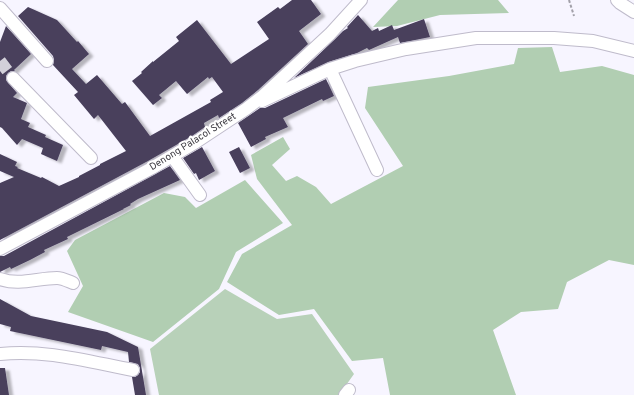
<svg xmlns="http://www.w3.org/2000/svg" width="634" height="395" font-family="Overpass,sans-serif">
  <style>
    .green { fill: #b8d1b9 }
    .forest { fill: #b1ceb2 }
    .building { fill: #483f5c; filter: url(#shadow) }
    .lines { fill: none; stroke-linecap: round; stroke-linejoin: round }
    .minor-tunnel { stroke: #d2d0d9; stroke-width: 12; stroke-dasharray: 12 6; stroke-linecap: butt }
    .minor-casing { stroke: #bfbbcb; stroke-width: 14 }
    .path { stroke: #a2a0a9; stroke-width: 2; stroke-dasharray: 3 2; stroke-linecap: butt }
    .minor { stroke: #fff; stroke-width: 12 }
    .labels { text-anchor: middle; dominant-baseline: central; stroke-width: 4; stroke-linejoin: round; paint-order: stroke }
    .street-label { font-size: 10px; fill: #3c3a41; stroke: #fff }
  </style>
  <defs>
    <filter id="shadow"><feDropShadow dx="4.5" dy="2.5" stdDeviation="1" flood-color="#0004"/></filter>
  </defs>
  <rect width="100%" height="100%" fill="#f7f5ff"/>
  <path class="green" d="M225,289l52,30 35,-5 42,60 -15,21h-180l-9,-46z"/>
  <path class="forest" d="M398,0h100l11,13 -69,2 -43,11 -24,1z
    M552,47l8,25 42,-6 32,9v190l-25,-5 -42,22 -9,27 -37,3 -28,18 23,65h-126l-7,-37 -31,3 -38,-52 -35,6 -52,-33 15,-28 50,-29 -35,-46 -6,-24 32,-18 7,12 -18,16 14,16 11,-5 19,11 15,17 72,-38 -38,-58 3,-21 81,-11 65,-12 4,-16z
    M245,180l38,43 -47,29 -17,37 -66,53 -85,-30 15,-26 -16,-35 8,-11 89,-47 21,4 11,11z"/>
  <path class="building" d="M292,0h19l10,14 -22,17 9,13 -50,46 -16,13 -23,15 -1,-3 -14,8 1,4 -13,9 -44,25 -148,79v-57l14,-6 -14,-6v-17l17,8 -2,4 3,1 -1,1 24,10 1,-1 17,9 20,-9v-1l21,-11v-1l26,-13 -28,-36 -4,4 -20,-24 4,-3 -25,-27 1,-5 -1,-4 -35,-40 10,-9 29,13 20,22 1,-1 11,13 -17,15 14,15 11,-9 25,29 3,-2 25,34 61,-34 -1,-2 13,-8 -11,-15 -3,2 -1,-2 -21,17 -11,-13 -17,14 3,3 -9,7 -21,-24 10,-8 -1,-1 12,-11v1l26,-21 -3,-4 21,-17 34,44 38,-25 -12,-17 21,-15 2,2z
    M358,15l14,16 6,-3 1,3 13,-6 2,5 30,-11 6,18 -30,6 -2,-6 -29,13 -2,-2 -10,5 -29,9 -34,16 41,-39 8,-8 5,-3 -1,-1z
    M6,26l25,28 -17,16 1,1h-4l-3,2 -2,3v4l11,13 -4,4 14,6 -6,16 9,4 -2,4 18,8 -1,2 18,8 -6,16 -16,-7 2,-6 -21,-9 -5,6 -15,-17 -2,-1v-85z
    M326,79l8,17 -11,5 -1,-2 -39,19 5,9 -23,10 1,2 -15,8 -13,-24 22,-15h5z
    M202,147l13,24 -16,9 -3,-7 -2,1 -11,-16z
    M239,147l11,21 -10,5 -11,-21z
    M170,166l10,14 -42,19 -8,5 1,1 -8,4h1l-57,28 1,2 -24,11 1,2 -15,8 -19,9 -1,-2 -10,5v-16h4z
    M0,299l31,17 76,16 31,15 8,48h-11l-3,-18h3l3,-2 2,-3v-4l-2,-4 -9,-2 -1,-10 -26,-6 -1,4 -91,-19 1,-4 -11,-3z
    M0,368h5l4,27h-9z"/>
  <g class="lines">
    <path class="minor-tunnel" d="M0,61l13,17"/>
    <g class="minor-casing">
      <path id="minor" d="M617,0l3,3 14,9
        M0,8l47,53
        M330,69l47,101
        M13,78l78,80
        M262,101l68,-32 25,-8 51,-12 70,-11h78l39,3 41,10
        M172,156l28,39
        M0,249l152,-81 44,-26 50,-33 17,-13 67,-62 31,-34
        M0,279c19,7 38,-1 57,-1 5,0 11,3 16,5
        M0,354c45,-5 90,8 133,16
        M345,395l4,-5"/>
    </g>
    <path class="path" d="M569,0l5,16"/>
    <use href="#minor" class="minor"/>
  </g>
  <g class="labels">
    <g class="street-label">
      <text transform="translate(193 142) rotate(-32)">Denong Palacol Street</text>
    </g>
  </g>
</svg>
